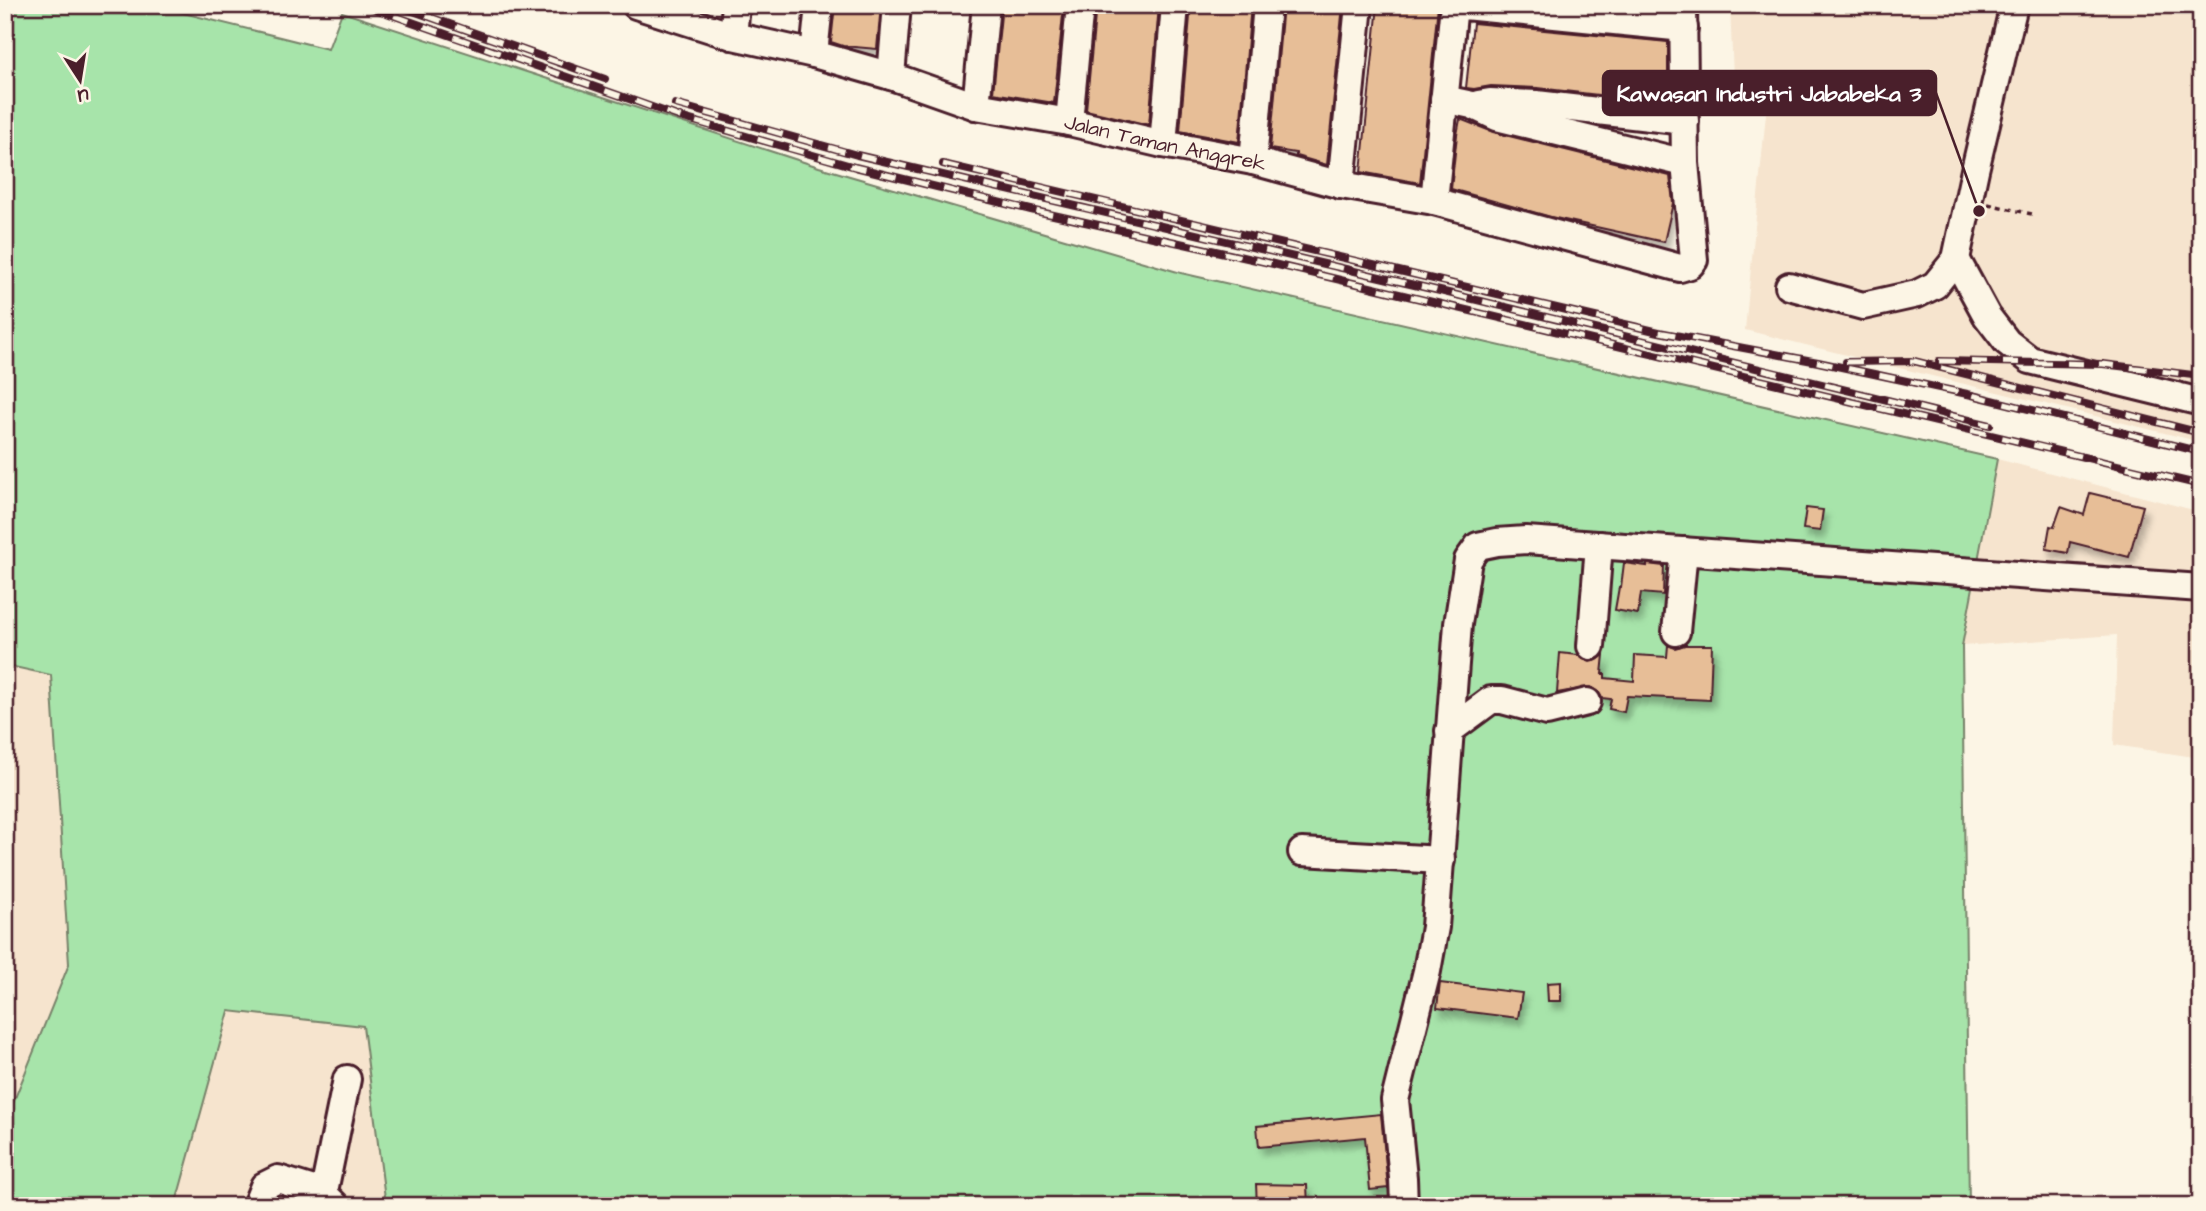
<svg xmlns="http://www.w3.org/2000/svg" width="2206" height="1211" font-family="'Architects Daughter',sans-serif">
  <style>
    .built { fill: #f6e4ce }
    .green { fill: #a7e4aa; stroke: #78826a; stroke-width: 2 }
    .building { fill: #e7be97; stroke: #4a1f2b; stroke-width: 2; filter: url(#shadow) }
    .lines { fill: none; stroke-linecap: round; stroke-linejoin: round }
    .minor-casing { stroke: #4a1f2b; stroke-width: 32 }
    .path { stroke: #4a1f2b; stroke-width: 3.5; stroke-dasharray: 5 5; stroke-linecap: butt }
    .minor { stroke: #fcf5e5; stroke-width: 26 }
    .rail-casing { stroke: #4a1f2b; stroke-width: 8 }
    .rail { stroke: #fcf5e5; stroke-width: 5; stroke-dasharray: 16; stroke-linecap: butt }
    .labels { text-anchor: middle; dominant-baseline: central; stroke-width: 6; stroke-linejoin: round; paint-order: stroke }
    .street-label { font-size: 21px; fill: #4a1f2b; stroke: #fcf5e5 }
    .leader { fill: none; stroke: #4a1f2b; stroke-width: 2.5 }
    .callout-dot { fill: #4a1f2b; stroke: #fcf5e5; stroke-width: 2.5 }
    .callout { fill: #4a1f2b; stroke: #4a1f2b; stroke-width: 2.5 }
    .callout-label { font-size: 23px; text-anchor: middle; font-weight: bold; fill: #fff }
  </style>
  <defs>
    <filter id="shadow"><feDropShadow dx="4" dy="7" stdDeviation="3.5" flood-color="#0004"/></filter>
  </defs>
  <rect width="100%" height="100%" fill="#fcf5e5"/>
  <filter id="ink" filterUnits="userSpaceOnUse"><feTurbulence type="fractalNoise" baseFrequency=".0143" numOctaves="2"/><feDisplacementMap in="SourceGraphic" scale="14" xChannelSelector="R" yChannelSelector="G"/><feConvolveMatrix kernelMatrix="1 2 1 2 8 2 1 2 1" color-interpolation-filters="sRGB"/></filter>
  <g filter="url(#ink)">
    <path class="built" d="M1730,5h471v437l-456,-112 23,-237 -35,-16z
      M1997,459l204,53v246l-87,-13 3,-110 -155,11z
      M5,665l46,9 18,290 -64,159z
      M229,1011l134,15 23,180h-211z
      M5,1194l46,12h-46z"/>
    <path class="green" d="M5,5h146l177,44 14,-37 477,155 362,106 816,186 -35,187 7,560h-1583l-23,-180 -134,-15 -54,195h-124l-46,-12v-71l64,-159 -18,-289 -46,-10z"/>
    <path class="building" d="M835,5h46l-4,44 -34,-3 -12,-4z
      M1002,5h62l-10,98 -61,-10z
      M1096,5h63l-10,120 -63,-15z
      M1191,5h60l-12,137 -59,-11z
      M1283,5h60l-16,160 -31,-9v-3l-26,-4z
      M1378,5h60l-18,178 -59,-11z
      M1615,5h52v5z
      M1473,23l195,19v61l-130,-15 -47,-2 -17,3 -8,-1z
      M1460,119l33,13 177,44 3,27 -9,39 -113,-25 -100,-28 6,-54z
      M2090,493l53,13 -14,51 -59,-15 -2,11 -22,-4 4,-23 4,1 7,-20 23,8z
      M1806,508l17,2 -3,21 -17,-2z
      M1624,563l23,3v-2l17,2 -1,29 -22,-2 -3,21 -23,-4 4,-23h2z
      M1668,645l7,3 10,-3h27l-2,55 -83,-4 -3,16 -15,-3 2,-10 -9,-1 -4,-7 -7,-4 -34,6 3,-40 18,2 5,4 7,3 7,-2 7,-5 -2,19h3v4l29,3 1,-26 32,2z
      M1561,982v19h-13l-1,-18z
      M1440,983l82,10 -4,25 -81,-10z
      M1381,1114l7,74 -18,2 -5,-53 -106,10 -2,-21z
      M1256,1184l51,1 1,21h-51z"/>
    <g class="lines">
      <g class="minor-casing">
        <g id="minor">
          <path id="s1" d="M636,5l97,31 81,18 77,22 85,30 93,16 94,22 90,17 88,24 93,16 246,67 10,-3 4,-5 -9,-97 -2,-158"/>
          <path d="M733,36l3,-31"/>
          <path d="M814,54l5,-49"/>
          <path d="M891,76l6,-71"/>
          <path d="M1444,99l28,6 25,12 188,46"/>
          <path d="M1478,104l12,-2 46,2 149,17"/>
          <path d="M976,106l10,-101"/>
          <path d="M1069,122l11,-117"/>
          <path d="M1163,144l12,-139"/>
          <path d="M1253,161l14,-156"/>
          <path d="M1341,185l18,-180"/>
          <path d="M1434,201l20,-196 230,23"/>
          <path d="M1956,259l31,57 20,26 23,18 171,42"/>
          <path d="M1789,286l74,20 54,-12 18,-9 21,-26 19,-89 39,-165"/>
          <path d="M1676,632l8,-81"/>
          <path d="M1591,646l8,-101"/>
          <path d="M1449,731l42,-31h11l45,12 40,-10"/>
          <path d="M1302,852l139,8"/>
          <path d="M256,1206l8,-20 14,-7 45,14 12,12"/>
          <path d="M321,1206l26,-127"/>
          <path d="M1404,1206l-1,-28 -8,-78 32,-129 8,-44 23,-303 10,-64 10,-14 19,-4 29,-2 675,48"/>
        </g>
      </g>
      <path class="path" d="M1988,204l48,11"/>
      <use href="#minor" class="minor"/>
      <g class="rail-casing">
        <path id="rail" d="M364,5l316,112 175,50 176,43 234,52 936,223
          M396,5l209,74
          M675,104l182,51 583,136 550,134
          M943,164l716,168 159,30 154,33 229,57
          M1939,361l164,3 98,12
          M1846,362l68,-1 287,72"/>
      </g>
      <use href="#rail" class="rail"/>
    </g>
  </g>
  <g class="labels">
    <g class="street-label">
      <text stroke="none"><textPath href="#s1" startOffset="548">Jalan Taman Anggrek</textPath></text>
    </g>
  </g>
  <path class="leader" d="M1979 211L1936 93"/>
  <circle class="callout-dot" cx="1979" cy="211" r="7"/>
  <rect class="callout" x="1603" y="71" width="333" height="44" rx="7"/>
  <g class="callout-label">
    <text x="1769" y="101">Kawasan Industri Jababeka 3</text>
  </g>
  <rect width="2206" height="1211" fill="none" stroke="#fcf5e5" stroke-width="28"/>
  <rect x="14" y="14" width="2178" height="1183" fill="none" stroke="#4a1f2b" stroke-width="2.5" filter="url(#ink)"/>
  <g transform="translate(80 80) rotate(168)" stroke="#fcf5e5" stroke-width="5" paint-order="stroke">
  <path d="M0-5L12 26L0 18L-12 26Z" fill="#4a1f2b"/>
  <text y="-10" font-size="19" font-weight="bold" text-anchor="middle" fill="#4a1f2b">U</text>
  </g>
</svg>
